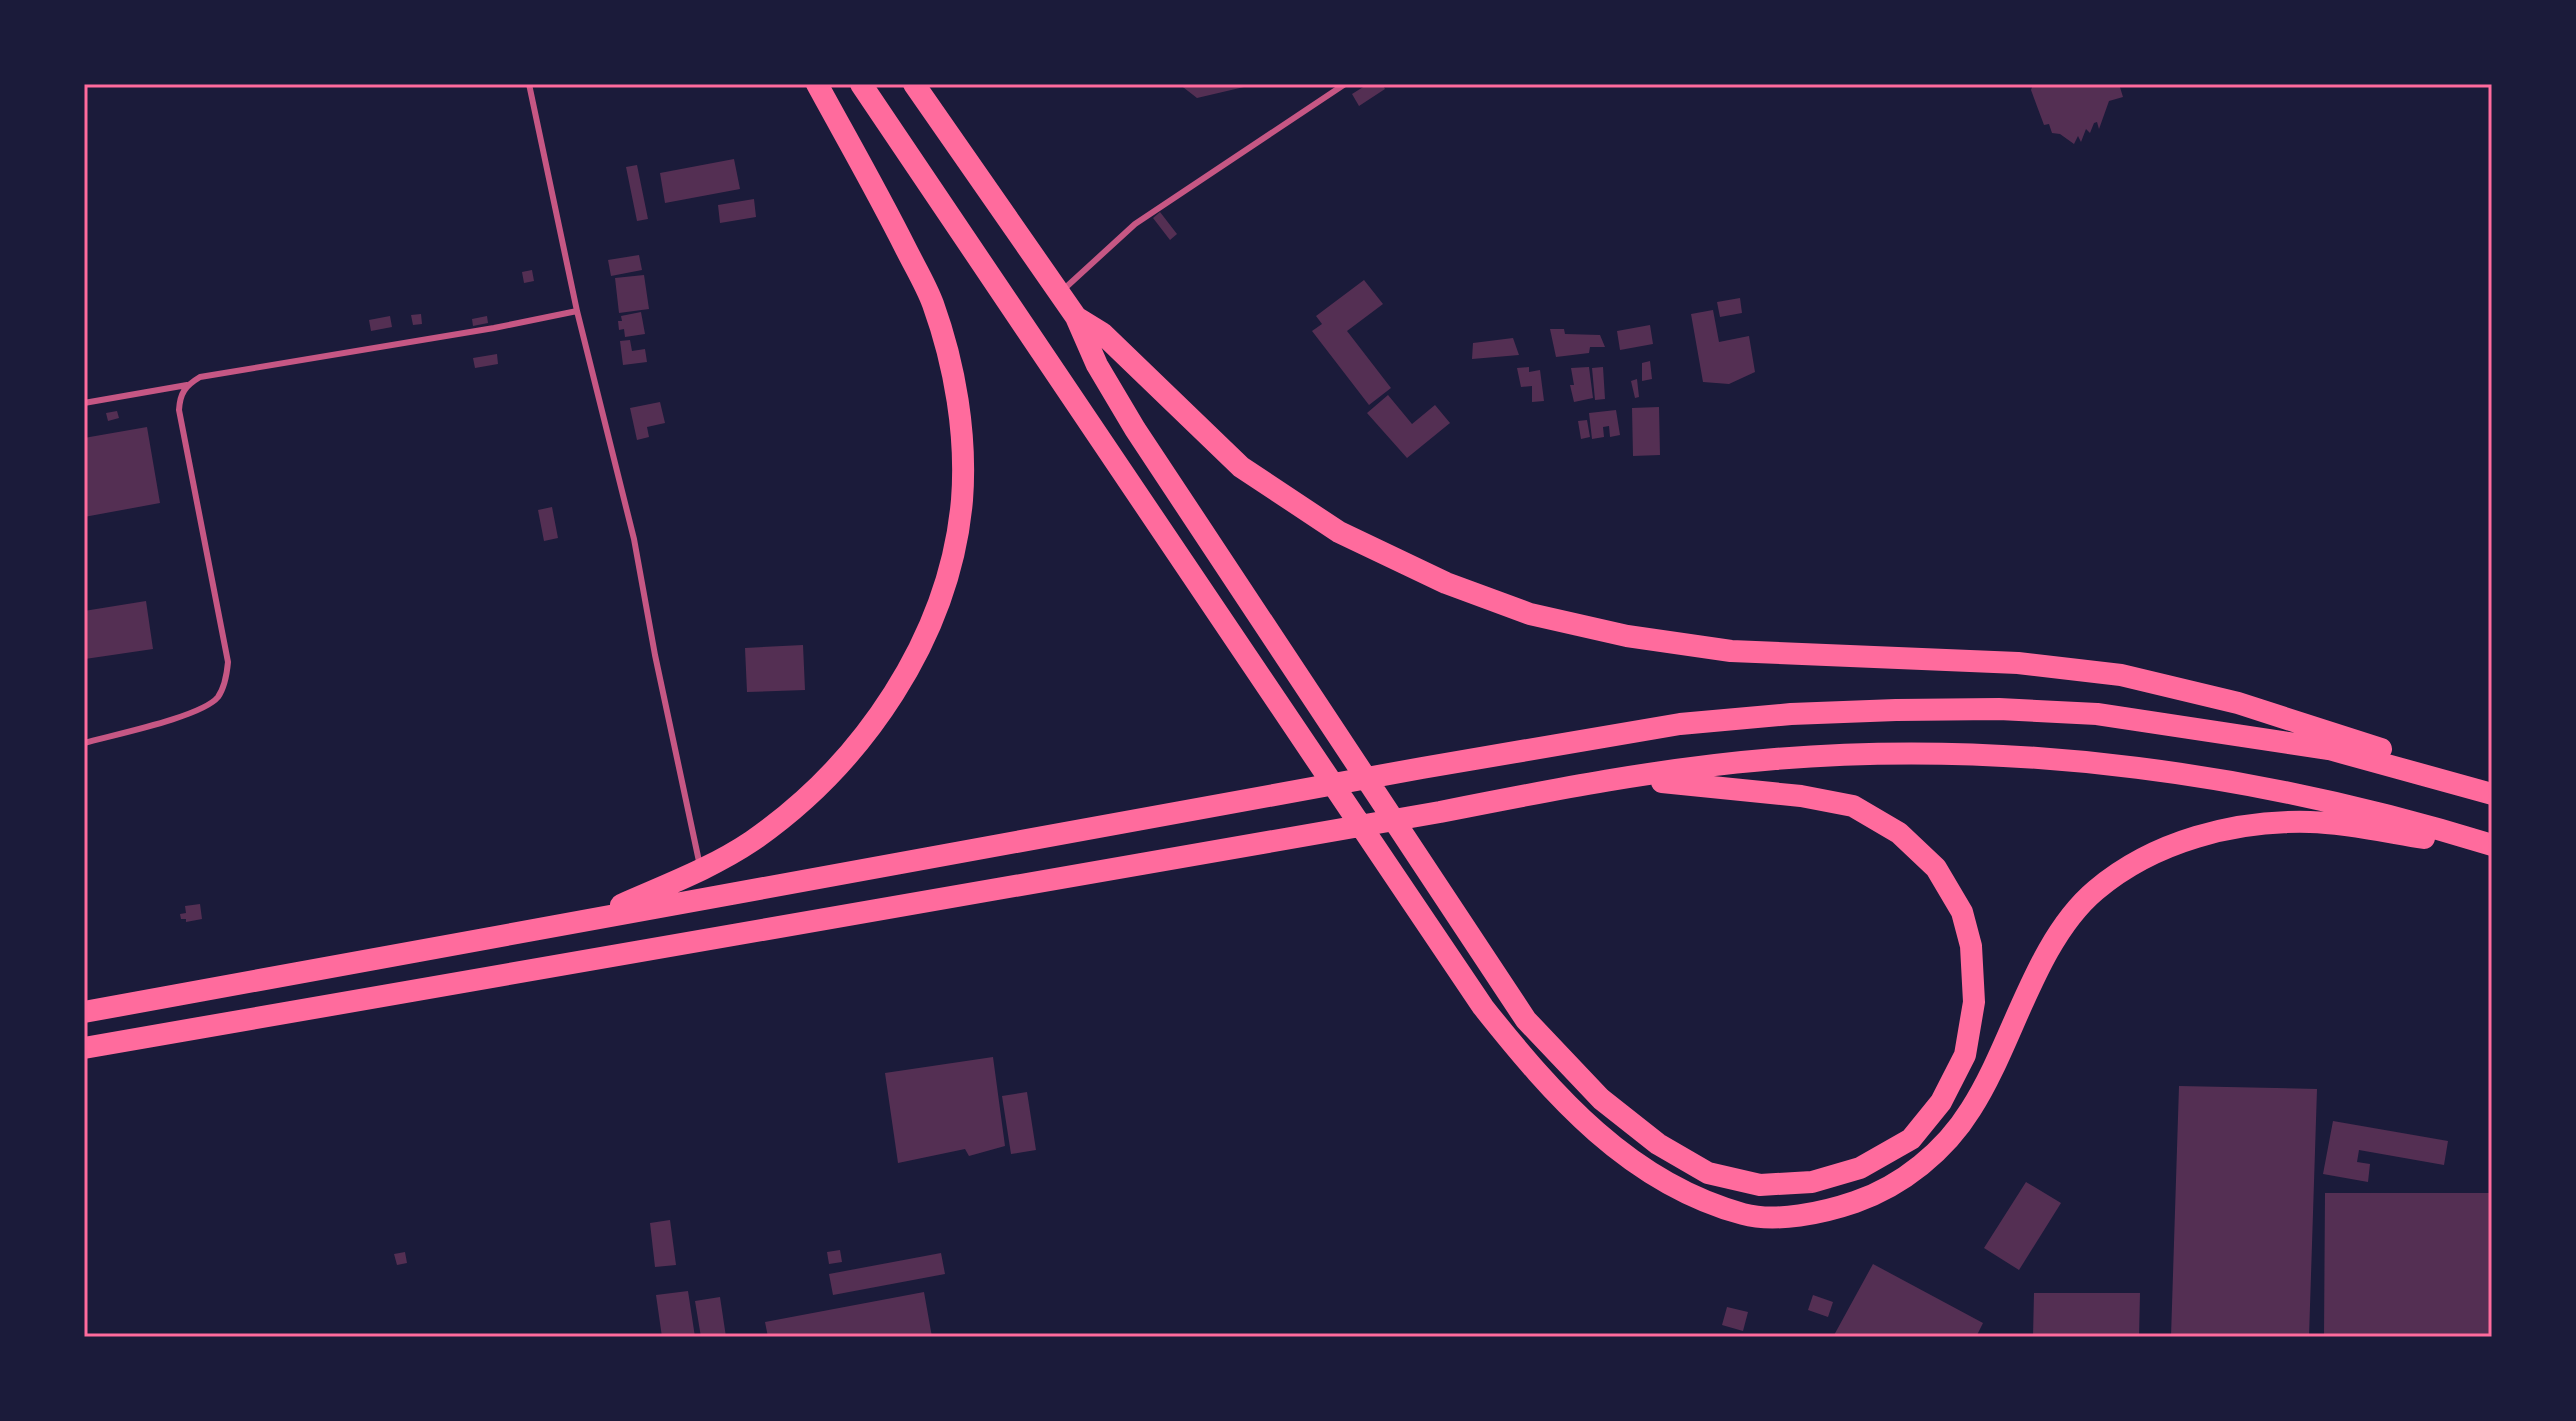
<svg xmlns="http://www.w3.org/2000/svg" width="2576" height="1421" font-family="'PT Sans Narrow',sans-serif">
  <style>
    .building { fill: #542f53 }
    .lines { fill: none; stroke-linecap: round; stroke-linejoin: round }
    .service { stroke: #c65784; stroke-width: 6 }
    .trunk { stroke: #ff6b9d; stroke-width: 22 }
    .neatline { fill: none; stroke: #ff6b9d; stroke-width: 3 }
  </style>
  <rect width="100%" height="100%" fill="#1b1b3a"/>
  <path class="building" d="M1179,84h64l1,3 -47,11z
    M1368,84h14l3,5 -26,17 -7,-12z
    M2033,84h86l4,13 -14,4 -10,28 -2,-7 -3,1 -4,10 -4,-4 -5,13 -3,-6 -4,8 -14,-10 -8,-1 -3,-9 -5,1 -13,-35z
    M734,159l6,30 -75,14 -5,-30z
    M637,165l11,54 -11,2 -11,-54z
    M754,199l2,18 -36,6 -2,-18z
    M1160,212l17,22 -7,6 -17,-22z
    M639,255l3,15 -31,6 -3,-16z
    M532,270l2,11 -10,2 -2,-11z
    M644,275l5,34 -30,4 -4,-35z
    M1364,280l19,24 -36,27 44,57 -22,17 -57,-74 10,-7 -6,-8z
    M1740,298l2,15 -22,4 -3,-15z
    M1713,310l6,32 30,-6 6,36 -26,12 -26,-2 -12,-68z
    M641,312l4,22 -20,3 -1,-8 -5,1 -1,-9h4l-1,-5z
    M421,314l1,10 -9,1 -2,-10z
    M390,316l2,11 -21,4 -2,-11z
    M487,316l1,7 -15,3 -1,-7z
    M1650,325l3,19 -33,6 -3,-19z
    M1550,329h14l1,5 35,1 5,12h-15l-1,6 -33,4z
    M1513,338l6,17 -47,4 1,-16z
    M630,340l2,11 13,-2 2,13 -24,3 -3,-24z
    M497,354l1,10 -23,4 -2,-10z
    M1650,361l2,18 -10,2v-18z
    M1529,367v5l11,-2 4,31 -12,1v-16l-11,1 -4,-19z
    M1589,367l4,31 -19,4 -4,-17h4l-3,-17z
    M1603,367l2,32 -10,1 -3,-32z
    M1637,379l2,18 -4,1 -4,-17z
    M1388,395l24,29 23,-19 15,18 -43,35 -40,-45z
    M660,402l5,21 -18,4 2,10 -12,3 -7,-32z
    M1659,407l1,48 -27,1 -1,-48z
    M1616,410l4,25 -10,2 -1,-11 -6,1 1,10 -12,2 -3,-26z
    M117,411l2,7 -11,3 -2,-8z
    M1587,420l3,17 -9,2 -3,-18z
    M147,427l13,76 -76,14v-79z
    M552,507l6,31 -14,3 -6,-31z
    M146,601l7,48 -68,10 -1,-48z
    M803,645l2,45 -58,2 -2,-44z
    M200,904l2,15 -16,3v-3h-5l-1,-5 6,-1 -1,-7z
    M993,1057l12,89 -36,10 -4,-7 -67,14 -13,-90z
    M2179,1086l138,3 -8,248h-138z
    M1027,1092l9,58 -25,4 -9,-58z
    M2333,1121l115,20 -4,24 -85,-15 -2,12 13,2 -2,18 -45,-8z
    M2026,1182l35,21 -42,67 -35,-22z
    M2325,1193h167v144h-168z
    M670,1220l6,45 -21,2 -5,-44z
    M840,1250l2,12 -13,2 -2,-12z
    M405,1252l2,11 -10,2 -3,-11z
    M941,1253l4,21 -112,21 -4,-21z
    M1873,1264l110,59 -7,14h-143z
    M688,1291l7,46h-33l-6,-42z
    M924,1292l8,45h-164l-3,-15z
    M2034,1293h106l-1,44h-106z
    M1813,1295l20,7 -5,15 -20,-7z
    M720,1297l6,40h-25l-6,-36z
    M1727,1307l21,5 -5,19 -21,-6z"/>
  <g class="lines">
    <path class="service" d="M529,84l48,227 57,228 21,116 45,211
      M1064,289l71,-65 210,-140
      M84,403l103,-18
      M84,743c28,-8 118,-26 134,-46 7,-10 9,-24 10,-35l-49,-252c1,-17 6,-24 21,-33l294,-49 83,-17"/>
    <path class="trunk" d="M861,84l622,923c70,88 146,176 260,207 33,9 80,-1 112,-12 47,-16 90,-51 116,-93 42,-65 64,-168 125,-219 58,-49 139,-70 214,-68 38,1 77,10 114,16
      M914,84l162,233 21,48 38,64 391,591 75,79 57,45 50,29 52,12 52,-3 48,-14 51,-29 30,-37 24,-47 9,-53 -3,-56 -9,-34 -26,-44 -37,-35 -46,-27 -52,-10 -139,-14
      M1076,317l26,16 139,134 98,65 107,51 84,31 97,22 104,15 287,12 103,12 117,28 143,46
      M621,905c45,-20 91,-37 131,-64 110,-76 198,-204 210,-341 5,-65 -7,-135 -29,-196 -7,-19 -18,-37 -27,-55 -28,-56 -59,-110 -89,-165
      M84,1012l1338,-244 258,-44 111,-10 105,-4 103,-1 98,5 232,35 163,45
      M84,1048l1356,-236c111,-22 222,-44 335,-53 241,-20 487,15 717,86"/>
  </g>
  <rect width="2576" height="1421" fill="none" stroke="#1b1b3a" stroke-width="172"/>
  <rect x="86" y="86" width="2404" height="1249" class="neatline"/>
</svg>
